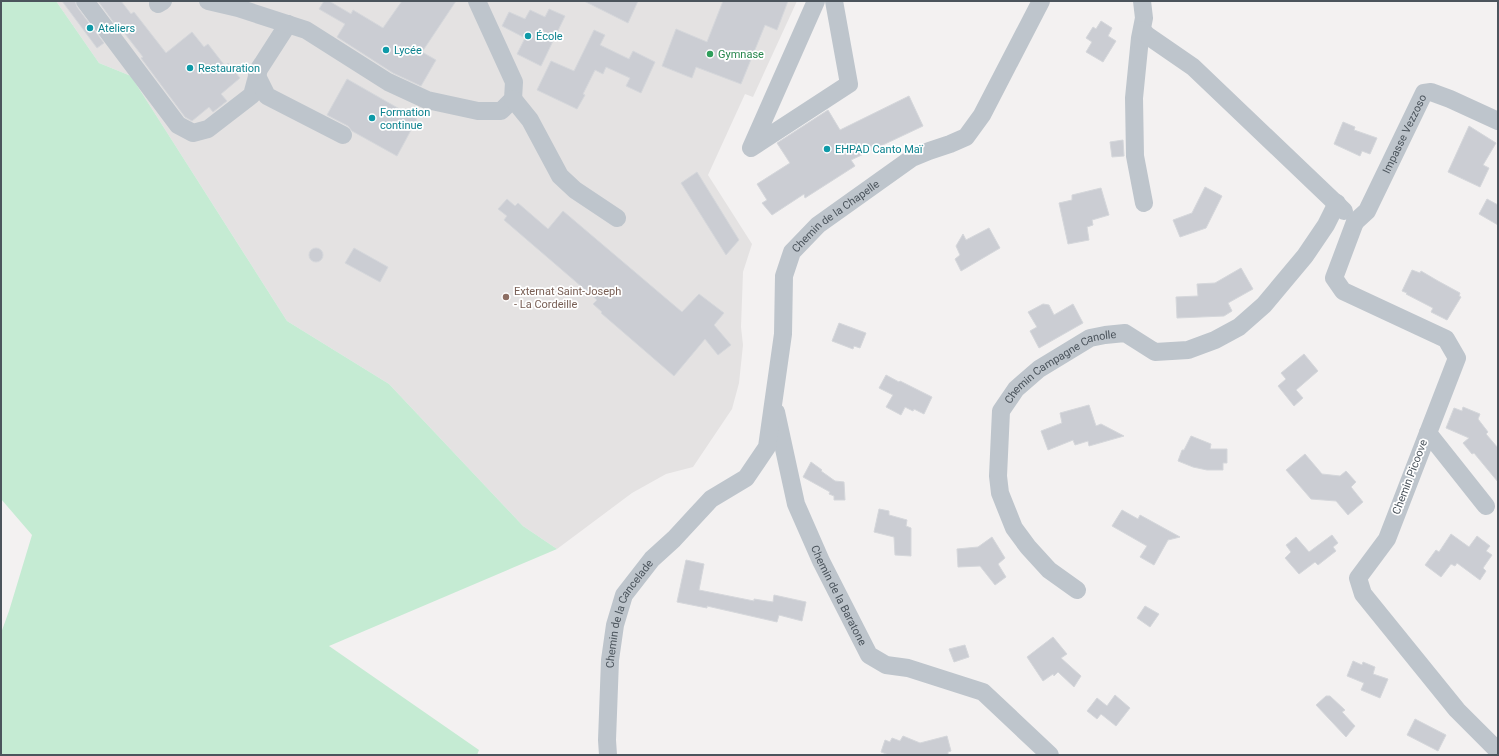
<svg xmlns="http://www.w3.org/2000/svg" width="1499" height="756" font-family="Roboto,sans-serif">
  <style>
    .education { fill: #e4e2e2 }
    .green { fill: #c5ebd3 }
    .building { fill: #cbcdd3; stroke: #d5d7db }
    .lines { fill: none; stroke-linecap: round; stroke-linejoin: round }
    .minor { stroke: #bec5cc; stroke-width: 18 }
    .culture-dot { fill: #0f9aa8; stroke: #fff; stroke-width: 1.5 }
    .leisure-dot { fill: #2e9e5b; stroke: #fff; stroke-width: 1.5 }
    .education-dot { fill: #8d6e63; stroke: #fff; stroke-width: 1.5 }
    .labels { text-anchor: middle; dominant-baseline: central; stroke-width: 3.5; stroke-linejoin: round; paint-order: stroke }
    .culture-label { font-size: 11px; fill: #0d838f; stroke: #fff; text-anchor: start }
    .leisure-label { font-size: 11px; fill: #27864d; stroke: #fff; text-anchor: start }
    .street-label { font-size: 11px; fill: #4b545c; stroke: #fff }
    .education-label { font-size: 11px; fill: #785e54; stroke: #fff; text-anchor: start }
  </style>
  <rect width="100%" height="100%" fill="#f3f1f1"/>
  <path class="education" d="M56,1h741l-44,96 -8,-3 -37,81 44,69 -9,28 -2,55 2,18 -4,38 -7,26 -39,58 -27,7 -34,19 -75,56 -34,-23 -134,-142 -102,-63 -156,-245 -32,-13z"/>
  <path class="green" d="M1,1h55l43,62 32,13 156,245 102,63 134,142 34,23 -228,97 150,104 -2,5h-476v-122l8,-22 23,-76 -31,-36z"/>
  <path class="building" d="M62,1h13l2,6 27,36 -7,5z
    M98,1h23l10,13 3,-2 32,41 26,-21 12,15 4,-3 17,22 3,-3 12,15 -19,16 6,7 -14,11 -4,-5 -17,14 -7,-4 -44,-59 2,-1 -21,-27 -2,1z
    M324,1h5l22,13 2,-4 30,18 19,-27h54l-34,51 14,8 -15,26 -28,-13 -56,-36 8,-13 -26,-15z
    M584,1h54l-10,22z
    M723,1h65l-11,29 -12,-5 -24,59 -45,-17 -4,11 -30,-12 14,-37 31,13z
    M549,9l16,7 -24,50 -24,-12 8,-16 -23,-12 7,-14 16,7 5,-9 15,7z
    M1101,21l11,7 -4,8 8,5 -13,21 -17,-10 6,-10 -6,-4 7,-11 3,2z
    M594,30l11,5 -5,10 29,14 4,-8 22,11 -14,31 -15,-7 4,-8 -24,-11 -3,7 -8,-4 -12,24 2,1 -8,14 -40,-19 14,-29 23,10z
    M347,79l70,40 -20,37 -45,-25 -4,-5 -21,-11z
    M909,96l14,30 -72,34 4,6 -50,32 -1,-4 -32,21 -10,-12 5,-3 -10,-16 33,-21 -13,-20 51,-33 12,20z
    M1343,122l12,5 -1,3 23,8 -7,16 -8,-3 -2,5 -26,-12z
    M1469,126l27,17 -13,22 6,3 -9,19 -32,-15z
    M1123,140l1,16 -12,1 -2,-15z
    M697,172l42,68 -13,15 -45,-72z
    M1205,187l17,9 -16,32 -26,9 -7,-17 19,-7z
    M1101,188l8,27 -17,5 1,5 -6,2 2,13 -21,4 -9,-41 13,-3v-5z
    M507,199l8,7 3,-3 30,26 15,-18 119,101 17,-18 25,19 -10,12 17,20 -13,10 -13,-16 -31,37 -73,-63 1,-1 -9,-8 4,-4 -93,-80 3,-4 -9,-7z
    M1487,199l11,6v20l-19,-11z
    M989,228l11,20 -39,23 -6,-12 5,-4 -4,-9 7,-12 3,6z
    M309 255a7 7 0 1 1 14 0a7 7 0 1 1-14 0Z
    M354,248l34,19 -8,15 -35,-19z
    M1241,268l12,21 -25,14 4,8 -8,5 -47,2 -1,-21 22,-1 -1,-12 18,-1z
    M1412,270l8,3 1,-2 17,10 22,12 -1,3 2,1 -14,23 -16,-8 2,-4 -27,-14 1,-1 -5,-2z
    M1043,304l6,1 5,10 19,-11 10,19 -44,25 -9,-17 7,-4 -9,-15z
    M839,323l27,10 -6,15 -6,-2 -1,3 -21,-8z
    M1304,354l14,17 -22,19 7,8 -9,8 -16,-20 8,-7 -5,-6z
    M886,375l13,7 1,-1 32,16 -8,17 -10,-5 -1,2 -8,-4 -4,8 -15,-8 7,-12 -14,-7z
    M1089,405l7,21 5,-2 23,12 -35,10 -1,-5 -13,4 -2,-5 -25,10 -7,-19 21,-8 -2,-10z
    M1463,407l17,7 -2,5 10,13 -2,2 12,14v34l-24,-29 -2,1 -9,-11 6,-5 -23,-10 8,-20 8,3z
    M1191,436l20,8 -1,5h17v14h-4v7h-16l-14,-3 -15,-6 4,-11h2z
    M1305,454l17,20 18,2 6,-5 10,11 -5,5 12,15 -15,13 -12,-14 -25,-2 -25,-29z
    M811,462l11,8 -1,1 14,10 9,1 1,18h-11v-4l-5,-2 1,-2 -27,-15z
    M879,509l10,2v4l18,5 -1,6 5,2v28l-16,-1 -1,-18 -20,-5z
    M1122,510l16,9 2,-4 40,22 -12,3 -14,25 -14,-8 7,-11 -35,-20z
    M1451,534l18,13 8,-11 13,10 -4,5 6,4 -9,13 3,3 -6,9 -23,-17 -2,3 -4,-2 -10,13 -16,-12 11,-15 3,2z
    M1332,535l6,8 -5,4 3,4 -18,14 -3,-3 -16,12 -14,-16 6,-6 -5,-7 10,-8 13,15z
    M992,537l13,21 -7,6 8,13 -11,8 -15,-19 -22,1 -1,-18 21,-2z
    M686,560l18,4 -5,26 55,11v-2l19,3 1,-7 32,7 -4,19 -23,-6 -2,7 -70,-16v2l-30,-6z
    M1145,606l14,8 -9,13 -13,-9z
    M1053,637l14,17 -6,4 20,18 -7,11 -16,-15 -4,4 -1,-2 -10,7 -16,-24z
    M965,645l4,12 -15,5 -5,-13z
    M1353,661l9,4 1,-3 12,5 -2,7 15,5 -8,19 -19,-8 3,-7 -17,-7z
    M1115,695l15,13 -14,18 -15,-12 -4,5 -10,-8 10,-13 10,8z
    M1326,696h4l15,14 -3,2 13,14 -9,11 -30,-32z
    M1415,719l31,16 -8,16 -31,-16z
    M903,736l17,7 27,-7 4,15 -3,1v3h-59l-8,-3 4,-12 5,2 2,-4 8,3z"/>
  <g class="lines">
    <g class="minor">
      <path d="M85,1l93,124 15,8 15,-4 44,-34 7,-26 29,-45"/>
      <path d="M208,1l30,7 68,22 82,52 39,18 51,11h23l12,-12 1,-17 -37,-81"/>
      <path d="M816,1l-65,147 98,-64 -15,-83"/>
      <path d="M1142,1l2,17 -4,20 -6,60 1,58 9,47"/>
      <path d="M158,4l5,-3"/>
      <path d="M1142,30l6,6 45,31 151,144"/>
      <path d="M257,76l10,20 76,39"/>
      <path d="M513,99l17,21 30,56 15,14 42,28"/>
      <path d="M1355,222l-21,56 9,13 103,48 11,19 -70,181 -29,39 5,16 94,116 41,41"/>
      <path id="s1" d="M1355,222l12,-11 57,-118 7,-1 19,7 48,22"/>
      <path id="s2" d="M776,412l20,92 25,57 48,94 17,10 22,3 75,24 67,63"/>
      <path d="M1428,433l58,73"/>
      <path id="s3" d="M1077,590l-28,-20 -21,-23 -14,-19 -14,-35 -2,-17 3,-65 15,-22 23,-20 51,-31 15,-3 20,-2 30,19 33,-2 27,-10 24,-13 25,-22 41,-49 21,-31 11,-22"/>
      <path id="s4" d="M608,755l-1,-15 3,-80 5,-35 9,-30 28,-36 22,-20 37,-40 35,-21 21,-31 16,-113 1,-58 8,-24 26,-27 94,-67 17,-7 21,-7 16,-7 16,-22 59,-114"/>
    </g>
  </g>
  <g class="culture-dot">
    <circle cx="90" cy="28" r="4"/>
    <circle cx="528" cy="36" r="4"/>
    <circle cx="386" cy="50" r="4"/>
    <circle cx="190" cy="68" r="4"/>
    <circle cx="372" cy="118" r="4"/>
    <circle cx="827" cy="149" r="4"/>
  </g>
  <circle class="leisure-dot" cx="710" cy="54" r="4"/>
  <circle class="education-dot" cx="506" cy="297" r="4"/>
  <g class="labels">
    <g class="culture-label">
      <text x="98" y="28">Ateliers</text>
      <text x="536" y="36">École</text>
      <text x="394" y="50">Lycée</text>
      <text x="198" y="68">Restauration</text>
      <text x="380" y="112">Formation<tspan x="380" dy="13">continue</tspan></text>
      <text x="835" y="149">EHPAD Canto Maï</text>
    </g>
    <g class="leisure-label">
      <text x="718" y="54">Gymnase</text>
    </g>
    <g class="street-label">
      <text stroke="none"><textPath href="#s1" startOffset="102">Impasse Vezzoso</textPath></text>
      <text stroke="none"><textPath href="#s4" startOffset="624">Chemin de la Chapelle</textPath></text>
      <text stroke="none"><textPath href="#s3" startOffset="286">Chemin Campagne Canolle</textPath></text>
      <text transform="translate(1410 477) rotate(-69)">Chemin Picoove</text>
      <text stroke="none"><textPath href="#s2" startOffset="195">Chemin de la Baratone</textPath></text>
      <text stroke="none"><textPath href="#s4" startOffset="146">Chemin de la Cancelade</textPath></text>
    </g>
    <g class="education-label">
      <text x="514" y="291">Externat Saint-Joseph<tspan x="514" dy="13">- La Cordeille</tspan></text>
    </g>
  </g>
  <rect width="1499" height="756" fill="none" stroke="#4b545c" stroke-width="4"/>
</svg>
